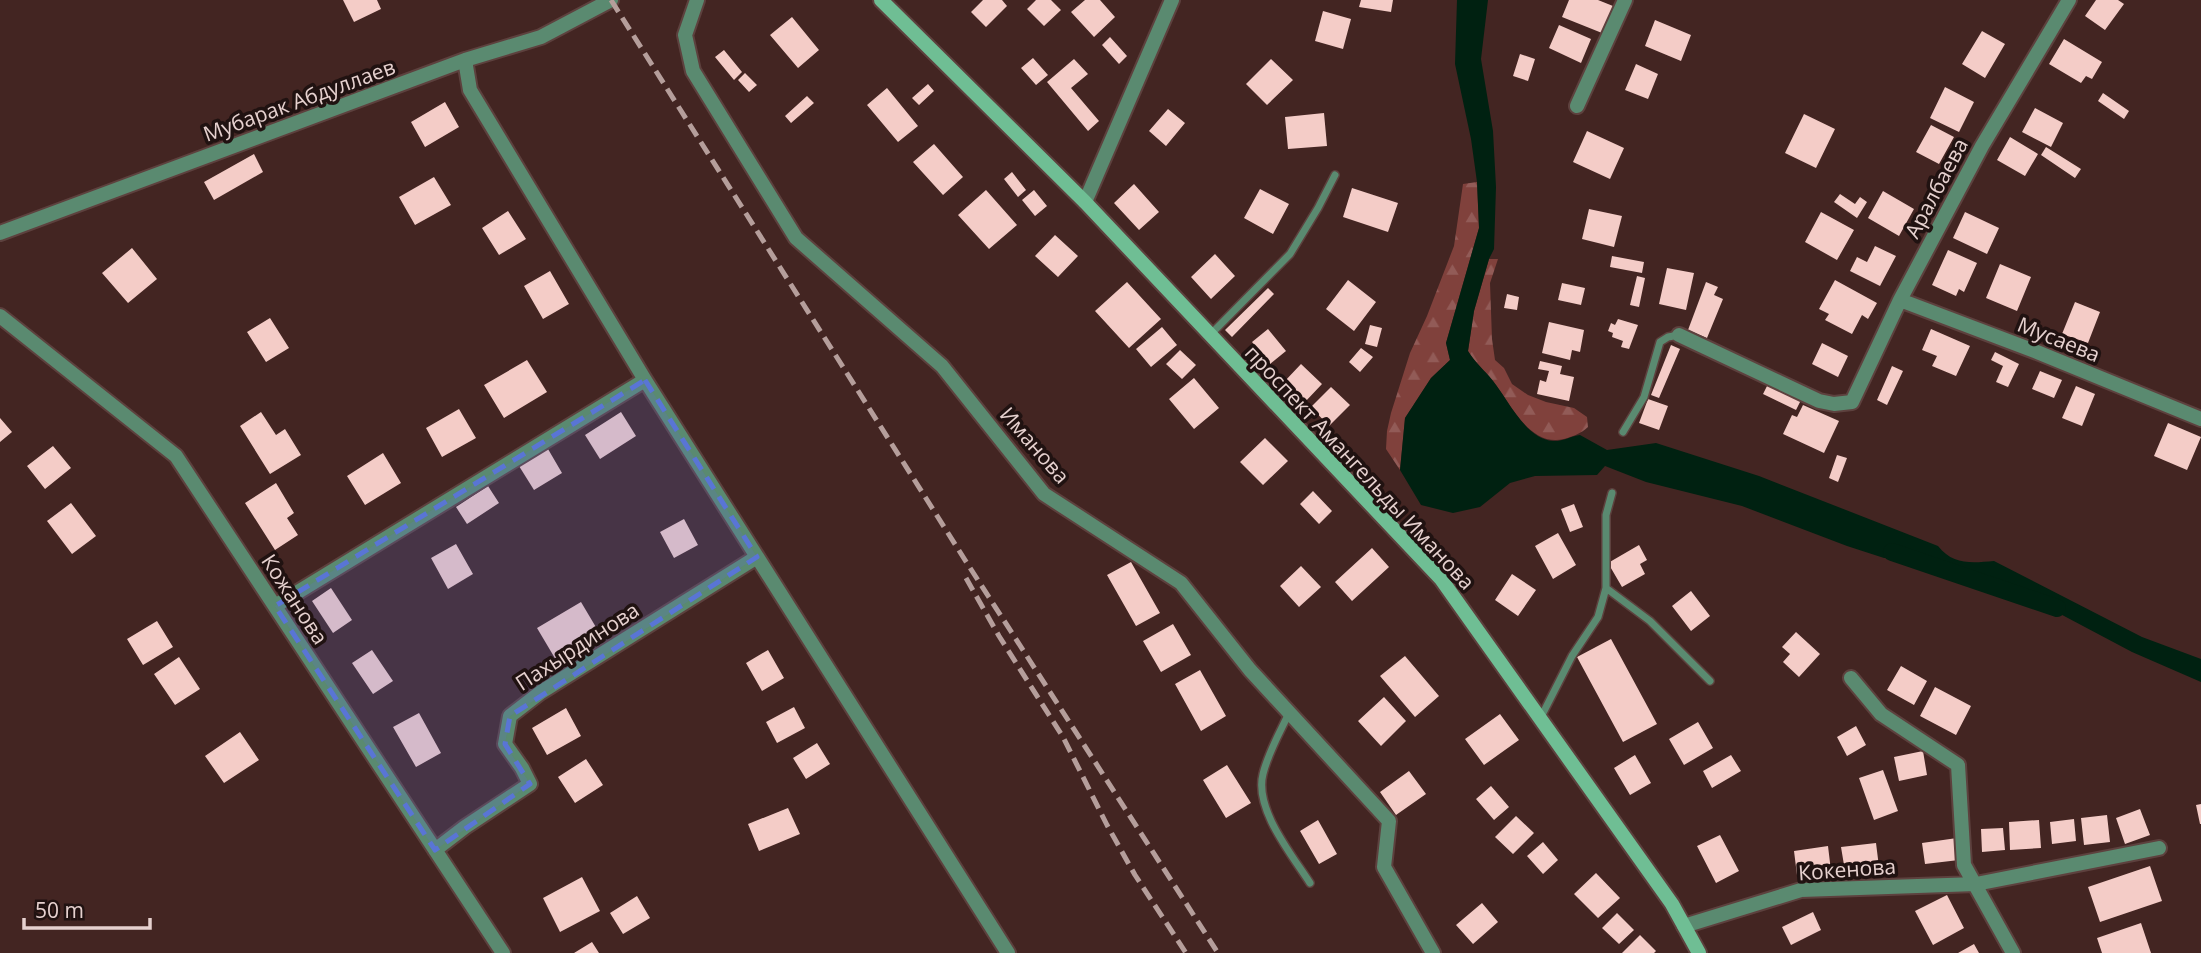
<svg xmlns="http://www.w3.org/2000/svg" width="2201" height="953" font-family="'Open Sans',sans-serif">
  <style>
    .forest { fill: url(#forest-firs) }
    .water { fill: #002111 }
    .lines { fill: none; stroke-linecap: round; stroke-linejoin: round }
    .canal { stroke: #002111; stroke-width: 18 }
    .building { fill: #f4ccc7 }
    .lane-casing { stroke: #5d413e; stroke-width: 10 }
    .street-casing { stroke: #5d413e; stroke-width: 18 }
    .secondary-casing { stroke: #5d413e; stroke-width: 18 }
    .lane { stroke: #5a8a70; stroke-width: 7 }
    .street { stroke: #5a8a70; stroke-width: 14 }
    .secondary { stroke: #6fbe94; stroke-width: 14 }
    .rail { stroke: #b59e9b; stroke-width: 5; stroke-dasharray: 14 7; stroke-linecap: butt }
    .marked { fill: #5975d5; fill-opacity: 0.2; stroke: #5975d5; stroke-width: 5; stroke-dasharray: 14 9; stroke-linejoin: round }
    .labels { text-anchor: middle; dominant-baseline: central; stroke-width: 7; stroke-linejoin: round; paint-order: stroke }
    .street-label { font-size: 21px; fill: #e6d1cf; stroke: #201211 }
  </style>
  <defs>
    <pattern id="forest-firs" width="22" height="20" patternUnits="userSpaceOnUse" patternTransform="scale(1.75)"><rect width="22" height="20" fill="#80413c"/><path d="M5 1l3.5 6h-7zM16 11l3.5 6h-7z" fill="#925b57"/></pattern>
  </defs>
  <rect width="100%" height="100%" fill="#432522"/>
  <path class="forest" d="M1477,182l2,46 -33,115 4,17 -19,18 -26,40 -5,52 -14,-21 1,-18 4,-18 19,-60 17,-37 27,-70 9,-62z
    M1489,259h9l-8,24 2,56 3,21 9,8 8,16 16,11 18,7 28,6 13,9 1,10c-8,7 -14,9 -24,12 -33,8 -52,-32 -68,-54 -9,-12 -20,-21 -28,-34l6,-40z"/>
  <path class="water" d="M1457,0h31l-7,59 12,72 3,56 -2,62 -5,10 -15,52 -6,40c6,10 14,17 21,25 18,20 35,63 64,65 8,1 19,-5 27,-6l27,15 49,-7 103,33 179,70c15,19 33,17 56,15l148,76 59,22v23l-69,-30 -121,-64 -35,-14 -55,-15 -37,-1 -37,-12 -105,-40 -96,-24 -41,-16 -8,9 -62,1 -25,7 -30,24 -27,6 -32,-8 -21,-35 5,-52 26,-40 19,-18 -4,-17 33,-115 -2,-46 -6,-43 -16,-75z"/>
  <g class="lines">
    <path class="canal" d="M1892,552l165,56"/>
  </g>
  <path class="building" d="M343,0h34l4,9 -27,13z
    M983,0h19l5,6 -21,21 -15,-15z
    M1036,0h15l10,10 -17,16 -17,-17z
    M1085,0h15l15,17 -21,20 -23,-25z
    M1361,0h32l-2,12 -32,-5z
    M1569,0h29l15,6 -11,27 -40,-16z
    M2096,0h22l6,4 -19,26 -20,-14z
    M1323,11l28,8 -8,30 -28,-8z
    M792,17l27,33 -21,18 -28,-33z
    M1655,20l36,15 -10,26 -36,-15z
    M1559,25l32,14 -10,24 -32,-15z
    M1982,31l23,13 -20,34 -23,-14z
    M1110,37l17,19 -8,8 -17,-19z
    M2064,39l38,23 -10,17 -6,-3 -5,7 -32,-19z
    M724,50l18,22 -8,8 -19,-23z
    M1520,54l15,5 -7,22 -15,-5z
    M1033,58l15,17 -12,10 -15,-17z
    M1074,59l14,15 -17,14 28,33 -11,10 -41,-49z
    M1271,59l22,21 -26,25 -21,-21z
    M1636,64l22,10 -10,25 -23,-9z
    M745,73l12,12 -8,7 -11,-12z
    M928,84l6,7 -15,14 -7,-7z
    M1945,87l29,15 -15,30 -29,-14z
    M887,88l31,38 -20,16 -31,-37z
    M2103,93l26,18 -5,8 -26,-18z
    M807,96l7,7 -23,20 -6,-7z
    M445,102l14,25 -34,20 -14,-25z
    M2035,108l28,15 -12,24 -29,-15z
    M1168,109l17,14 -19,23 -17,-15z
    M1324,113l3,33 -39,3 -3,-32z
    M1804,114l31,15 -19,39 -31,-15z
    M1931,125l23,12 -15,27 -23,-12z
    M1587,131l37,17 -14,31 -37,-17z
    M2010,137l28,17 -13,22 -28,-16z
    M934,144l29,33 -20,18 -30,-33z
    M2046,147l35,22 -6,9 -34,-23z
    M254,154l9,18 -49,28 -10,-18z
    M1012,172l14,18 -8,7 -14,-18z
    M434,177l17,28 -36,20 -16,-28z
    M1134,184l25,28 -20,18 -25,-27z
    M1352,188l46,15 -10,29 -45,-15z
    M1260,189l29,15 -16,30 -29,-16z
    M986,190l31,35 -28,24 -31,-34z
    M1034,190l13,16 -12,10 -13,-16z
    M1883,191l31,18 -15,27 -31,-18z
    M1840,194l15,10 5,-7 7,5 -10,16 -23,-16z
    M1589,209l33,7 -8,31 -32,-8z
    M508,211l18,28 -27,16 -17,-27z
    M1821,212l33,18 -17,30 -32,-18z
    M1965,212l34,16 -12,26 -34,-16z
    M1055,235l23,21 -20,21 -23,-21z
    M1875,246l21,10 -16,30 -30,-15 7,-14 10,5z
    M132,248l25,31 -29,24 -26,-30z
    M1948,250l29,13 -13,29 -5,-3 -3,7 -24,-11z
    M1215,254l20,22 -24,23 -20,-22z
    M1612,256l32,6 -2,11 -32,-6z
    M2000,264l31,13 -14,34 -31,-13z
    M1667,268l27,5 -8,37 -27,-6z
    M550,271l19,33 -26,15 -19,-33z
    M1637,276l8,2 -6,29 -9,-2z
    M1348,280l28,22 -22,29 -28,-22z
    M1835,280l42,23 -9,16 -6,-4 -10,19 -27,-14 4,-6 -10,-5z
    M1127,282l34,37 -32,29 -34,-37z
    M1706,282l12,5 -4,8 9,4 -16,39 -19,-8z
    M1562,283l23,5 -4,17 -23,-5z
    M1268,288l6,6 -42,43 -7,-7z
    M1507,294l12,3 -2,13 -13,-2z
    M2075,302l25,10 -12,31 -26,-9z
    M270,318l19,30 -23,14 -19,-30z
    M1618,319l20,6 -9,24 -8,-2 2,-6 -11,-4 1,-4 -5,-2 3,-8 4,2z
    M1549,322l35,8 -4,22 -8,-2 -2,10 -28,-7z
    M1370,325l12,3 -5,19 -12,-3z
    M1162,327l15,18 -26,22 -15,-18z
    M1268,329l18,22 -16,13 -18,-22z
    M1931,329l39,17 -14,30 -24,-10 5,-10 -15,-6z
    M1822,343l26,13 -10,21 -26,-13z
    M1671,345l9,4 -21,49 -8,-3z
    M1361,348l12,9 -13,15 -11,-10z
    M1180,350l16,15 -14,14 -16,-15z
    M1995,352l24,12 -11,23 -12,-5 7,-16 -12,-6z
    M527,360l20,32 -43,26 -20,-33z
    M1540,361l22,5 -2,8 14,3 -5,24 -32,-7 3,-14 6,2 3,-11 -11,-2z
    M1301,364l21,20 -17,18 -21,-20z
    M1892,366l11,5 -16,34 -10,-5z
    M2040,371l22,9 -8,18 -22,-9z
    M1194,378l25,30 -25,21 -25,-30z
    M1768,384l33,16 -5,10 -33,-16z
    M2076,386l19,8 -13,32 -20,-8z
    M1331,387l19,18 -21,21 -18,-19z
    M1648,399l20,7 -9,24 -20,-7z
    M1803,405l36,16 -15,32 -41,-19 9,-19 5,2z
    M459,409l17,29 -34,19 -16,-29z
    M261,412l15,23 9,-6 16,26 -31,19 -30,-48z
    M621,412l15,24 -36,23 -15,-24z
    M0,418l12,14 -12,10z
    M2168,423l33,14 -14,33 -33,-14z
    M1265,438l23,23 -25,24 -23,-23z
    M53,446l18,22 -26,21 -18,-23z
    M548,449l14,24 -28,17 -15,-24z
    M383,453l18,30 -36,22 -18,-29z
    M1837,455l10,3 -9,24 -9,-4z
    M276,483l18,30 -7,5 11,17 -23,15 -30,-47z
    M488,486l11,17 -32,21 -11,-17z
    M1313,491l19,20 -13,13 -19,-20z
    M71,503l25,33 -24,18 -25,-33z
    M1574,504l9,23 -13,5 -9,-23z
    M684,519l14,26 -24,13 -14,-26z
    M1558,533l18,32 -23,14 -18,-33z
    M456,544l17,30 -25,15 -17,-31z
    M1639,545l8,15 -7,4 5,10 -23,13 -14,-24z
    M1372,548l17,19 -37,34 -17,-19z
    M1131,562l29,51 -24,13 -29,-51z
    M1301,566l20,21 -22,20 -19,-21z
    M1512,574l24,16 -18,26 -23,-16z
    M331,588l21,32 -19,13 -21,-32z
    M1691,591l19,25 -19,15 -19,-25z
    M581,602l19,32 -44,26 -19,-32z
    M157,621l16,26 -30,18 -16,-26z
    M1173,624l18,31 -30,17 -18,-31z
    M1796,632l24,22 -21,23 -16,-15 7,-8 -8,-7z
    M1611,639l46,85 -34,18 -46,-85z
    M372,650l21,31 -20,13 -21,-31z
    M768,650l16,28 -22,13 -16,-28z
    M1405,656l34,40 -24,21 -35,-41z
    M179,657l21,32 -25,16 -21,-31z
    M1901,666l26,15 -13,24 -27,-15z
    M1200,670l26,46 -25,15 -26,-47z
    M1935,687l36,19 -15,29 -36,-19z
    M1384,697l22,24 -25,25 -23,-25z
    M794,707l11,21 -28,15 -11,-21z
    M566,708l15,28 -34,19 -15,-27z
    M419,713l22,40 -25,14 -23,-40z
    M1500,714l19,26 -35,25 -19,-26z
    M1698,722l15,26 -29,17 -15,-26z
    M1856,726l10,19 -19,11 -10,-19z
    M240,732l19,28 -35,23 -19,-27z
    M817,743l13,21 -24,15 -13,-21z
    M1923,751l4,24 -28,6 -5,-24z
    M1635,755l16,28 -21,12 -16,-27z
    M1731,755l10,16 -29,17 -9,-17z
    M586,759l17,26 -28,18 -17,-26z
    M1227,765l24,38 -25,15 -23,-38z
    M1883,770l15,41 -24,9 -15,-42z
    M1409,771l17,23 -30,21 -16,-23z
    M1491,786l18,21 -15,13 -18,-21z
    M2201,804v20h-1l-4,-19z
    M788,808l12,26 -41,17 -11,-27z
    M2140,809l10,26 -25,9 -9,-26z
    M2107,815l3,27 -26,3 -3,-27z
    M1516,816l18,17 -21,21 -18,-17z
    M2074,819l2,22 -24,3 -2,-22z
    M1318,820l19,34 -18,10 -19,-33z
    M2039,820l2,28 -31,2 -1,-28z
    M2003,828l2,22 -23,2 -1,-23z
    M1720,835l19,36 -23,12 -19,-37z
    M1957,838l2,22 -34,4 -3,-21z
    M1543,842l15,18 -15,14 -16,-18z
    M1876,843l3,24 -34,4 -4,-24z
    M1828,846l3,25 -34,4 -3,-24z
    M2150,866l12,35 -62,21 -12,-35z
    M1596,873l24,25 -22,20 -24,-24z
    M582,877l18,34 -40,21 -17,-34z
    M1947,895l17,33 -31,17 -18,-34z
    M637,896l13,22 -27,16 -13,-21z
    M1482,903l16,19 -25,22 -17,-19z
    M1813,912l8,18 -30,15 -9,-18z
    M1617,913l17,17 -15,14 -17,-16z
    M2141,923l10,30h-49l-5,-15z
    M1640,935l16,16 -2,2h-32z
    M592,942l7,11h-25z
    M1974,944l5,9h-21z"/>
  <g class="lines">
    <g class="lane-casing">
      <path id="lane" d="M1211,334l79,-80 28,-46 17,-33
        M1623,432l21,-35 16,-55 8,-5 11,-2
        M1606,588l44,33 60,60
        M1289,713c-9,19 -21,40 -26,61 -9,35 29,81 47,109
        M1540,719l32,-63 26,-39 8,-29v-73l6,-22"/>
    </g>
    <g class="street-casing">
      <path id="street" d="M697,0l-12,35 8,36 103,167 146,128 102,128 137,89 69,87 139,151 -5,46 49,86
        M465,60l5,30 175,290 363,573
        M1577,106l48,-106
        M1085,202l87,-202
        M0,233l465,-173 76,-23 70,-37
        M1900,300l137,52 164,67
        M0,316l176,140 327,497
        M1679,335l140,66 15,3 18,-2 48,-102 82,-154 87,-146
        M275,606l370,-226
        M1851,678l30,36 77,51 6,100 49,88
        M435,850l30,-23 65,-43 -8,-16 -17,-24 5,-28 31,-24 216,-135
        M1684,926l117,-36 175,-6 183,-36"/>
    </g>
    <g class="secondary-casing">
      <path id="secondary" d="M881,0l204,202 356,377 231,325 27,49"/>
    </g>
    <use href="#lane" class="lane"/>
    <use href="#street" class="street"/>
    <use href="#secondary" class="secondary"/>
    <path class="rail" d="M611,0l354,560 253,393
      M966,578l33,58 64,101 44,88 28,50 51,78"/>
  </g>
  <path class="marked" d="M645,380l112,177 -247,159 -5,28 25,40 -95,66 -160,-244z"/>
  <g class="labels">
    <g class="street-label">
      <text transform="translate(299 100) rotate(-20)">Мубарак Абдуллаев</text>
      <text transform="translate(1936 188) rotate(-62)">Аралбаева</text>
      <text transform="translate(2059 339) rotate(22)">Мусаева</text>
      <text transform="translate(1035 445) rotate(49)">Иманова</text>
      <text transform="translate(1360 467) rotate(47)">проспект Амангельды Иманова</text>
      <text transform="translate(295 599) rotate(57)">Кожанова</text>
      <text transform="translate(577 646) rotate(-33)">Пахырдинова</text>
      <text transform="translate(1847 869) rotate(-4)">Кокенова</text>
    </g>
  </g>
  <path d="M24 918v10h126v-10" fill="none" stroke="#e6d1cf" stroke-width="3.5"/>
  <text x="35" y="918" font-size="21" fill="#e6d1cf" stroke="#201211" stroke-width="5" paint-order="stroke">50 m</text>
</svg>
